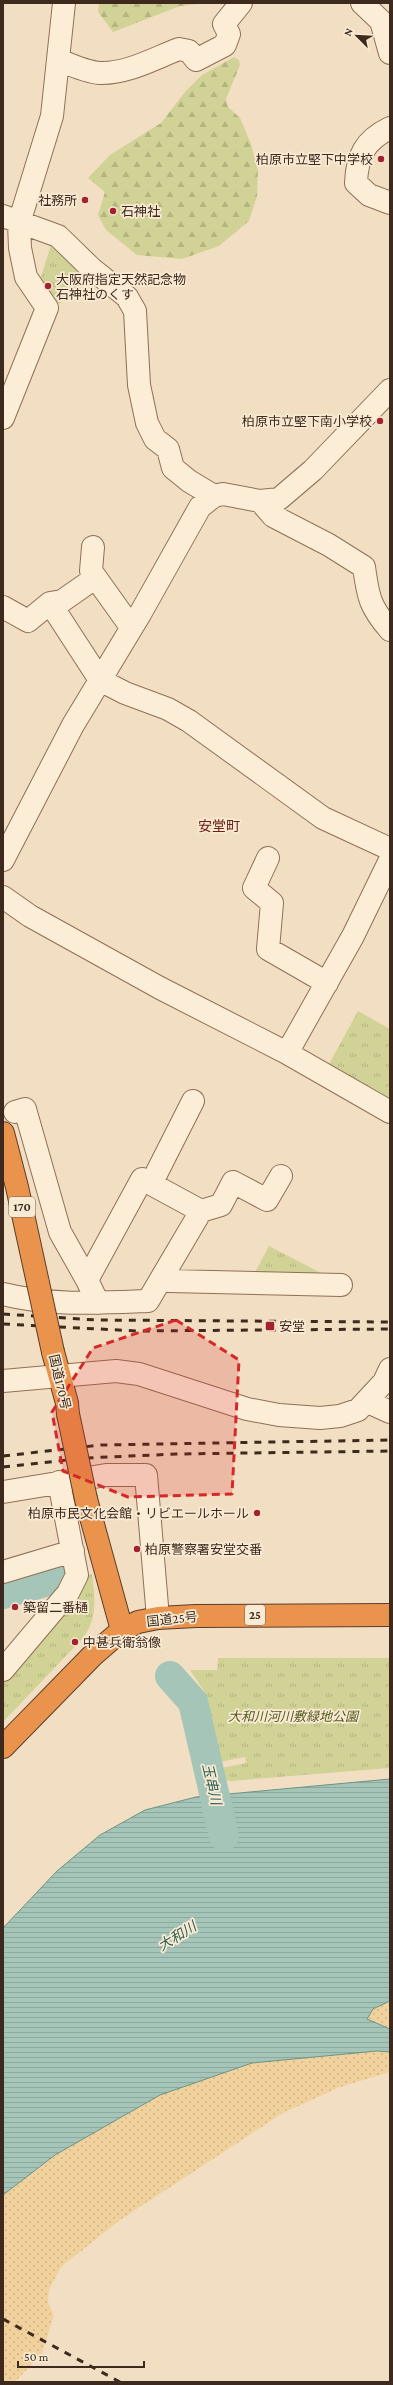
<svg xmlns="http://www.w3.org/2000/svg" width="393" height="2385" font-family="'Crimson Pro','Noto Sans JP',serif">
  <style>
    .forest { fill: url(#forest-firs) }
    .sand { fill: url(#sand-dots) }
    .park { fill: url(#park-tufts) }
    .water { fill: url(#water-rules); stroke: #6b9485 }
    .lines { fill: none; stroke-linecap: round; stroke-linejoin: round }
    .river { stroke: #a5c5b8; stroke-width: 30 }
    .minor-casing { stroke: #8f6f57; stroke-width: 24 }
    .highway-casing { stroke: #5c3d2c; stroke-width: 24 }
    .minor { stroke: #fcedd7; stroke-width: 22 }
    .highway { stroke: #e9934c; stroke-width: 22 }
    .rail { stroke: #3d291d; stroke-width: 3; stroke-dasharray: 7 7; stroke-linecap: butt }
    .highway-bridge-casing { stroke: #5c3d2c; stroke-width: 24; stroke-linecap: butt }
    .highway-bridge { stroke: #e9934c; stroke-width: 22 }
    .marked { fill: #d62828; fill-opacity: 0.2; stroke: #d62828; stroke-width: 3; stroke-dasharray: 8 5; stroke-linejoin: round }
    .poi-dot { fill: #a42130; stroke: #f9ead3; stroke-width: 1.5 }
    .labels { text-anchor: middle; dominant-baseline: central; stroke-width: 3.5; stroke-linejoin: round; paint-order: stroke }
    .shield { fill: #f9ead3; stroke: #756354; stroke-width: 1 }
    .shield-label { font-size: 12px; font-weight: bold; fill: #3d291d }
    .poi-label { font-size: 13px; fill: #3d291d; stroke: #f9ead3; text-anchor: start }
    .street-label { font-size: 13px; fill: #3d291d; stroke: #f9ead3 }
    .park-label { font-size: 13px; font-style: italic; fill: #535c21; stroke: #f9ead3 }
    .neighbourhood-label { font-size: 14px; fill: #6e2118; stroke: #f9ead3 }
    .water-label { font-size: 14px; font-style: italic; fill: #2b5e55; stroke: #f9ead3 }
  </style>
  <defs>
    <pattern id="forest-firs" width="22" height="20" patternUnits="userSpaceOnUse"><rect width="22" height="20" fill="#d1d295"/><path d="M5 1l3.5 6h-7zM16 11l3.5 6h-7z" fill="#b4b480"/></pattern>
    <pattern id="sand-dots" width="8" height="8" patternUnits="userSpaceOnUse"><rect width="8" height="8" fill="#f1d29d"/><path d="M2 2h.1M6 6h.1" fill="none" stroke="#d0b487" stroke-width="1.8" stroke-linecap="round"/></pattern>
    <pattern id="park-tufts" width="24" height="20" patternUnits="userSpaceOnUse"><rect width="24" height="20" fill="#d1d295"/><path d="M3 7l-1-3M5 7V3M7 7l1-3M15 17l-1-3M17 17v-4M19 17l1-3" fill="none" stroke="#b4b480"/></pattern>
    <pattern id="water-rules" width="6" height="5" patternUnits="userSpaceOnUse"><rect width="6" height="5" fill="#a5c5b8"/><path d="M0 2.5h6" fill="none" stroke="#8fa99e"/></pattern>
  </defs>
  <rect width="100%" height="100%" fill="#f2dfc3"/>
  <path class="forest" d="M99,3h110l-29,3 -67,26 -15,-20z
    M234,57l5,3 1,5 -14,34 2,8 12,11 11,26 7,27 -1,25 -8,25 -30,25 -37,13 -45,-4 -31,-25 -8,-15 7,-23 -17,-14 22,-23 51,-32 24,-31 17,-17z"/>
  <path class="sand" d="M390,2001v28l-23,-10 6,-10z
    M377,2050l13,2v20l-50,15 -57,26 -163,107 -59,47 -12,23 -1,13 6,12 -12,38 -27,29h-12v-187l52,-40 105,-60 92,-32z"/>
  <path class="park" d="M52,242l39,33 -32,29 -19,-24z
    M358,1011l32,18v71l-62,-34z
    M269,1246l50,26 -3,6 -63,-2z
    M92,1574c3,23 6,44 -9,64l-80,84v-44l83,-102z
    M218,1658h172v110l-159,13 -5,-1 -5,-12 25,-5 -1,-6 -25,5 -16,-71 -14,-21h27z"/>
  <path class="water" d="M390,1779v222l-17,8 -6,10 23,10v23l-13,-1 -125,12 -92,32 -105,60 -52,40v-267l54,-57 43,-36 45,-25 51,-13z"/>
  <g class="lines">
    <path class="river" d="M3,1594l63,-18
      M170,1676l23,26 31,134"/>
    <g class="minor-casing">
      <path id="minor" d="M362,3l19,18 9,32
        M59,60c12,5 27,12 41,13 27,1 55,-15 79,-24l10,2 7,9 29,-15 4,-11 -5,-10 17,-21
        M390,128c-25,12 -33,28 -34,55l13,12 21,8
        M3,216l55,20 33,32 36,29 8,14 4,74 8,38 8,16 13,10 5,19 16,13 25,15
        M3,418l44,-110 -21,-31 -6,-29 -1,-25 33,-107 12,-113
        M260,501l13,15 56,29 35,22c4,30 6,40 26,63
        M93,547l-2,24 40,56
        M50,603l50,77 25,13 43,16 21,12 134,97 67,31
        M3,607l25,14 22,-18 12,-2 33,-23
        M268,858l-14,30 18,15 -4,46 59,34
        M3,860l70,-135 67,-111 60,-107 14,-11 9,-2 37,7 19,-2 34,-29 77,-80
        M3,897l27,19 130,72 127,65 103,59
        M287,1053l66,-117 37,-76
        M15,1112l10,-3 35,123 27,48
        M151,1184l42,-83
        M169,1281l172,4
        M3,1294c47,12 97,9 145,7l53,-90
        M98,1303l-11,-23 55,-101 59,32 20,-6 12,-23 34,18 14,-24
        M3,1381l113,-10 23,3 108,35 32,6 41,3 20,-2 18,-6 26,-28 6,-13
        M368,1402l22,10
        M3,1492l103,-17h40l12,143
        M3,1572l70,-21
        M3,1670l65,-77 9,-18 -18,-93"/>
    </g>
    <g class="highway-casing">
      <path id="highway" d="M3,1133l14,54 21,96
        M53,1352l14,51 1,11
        M86,1499l36,131
        M3,1747l89,-91 30,-26 16,-8 20,-4 38,-2 194,-1"/>
    </g>
    <use href="#minor" class="minor"/>
    <use href="#highway" class="highway"/>
    <path class="rail" d="M3,1314l93,6 294,2
      M3,1324l134,7 253,-2
      M3,1456l98,-11 289,-5
      M3,1467l82,-9 92,-4 213,-3
      M3,2319l117,63"/>
    <g class="highway-bridge-casing">
      <path id="highway-bridge" d="M38,1283l15,69
        M68,1414l18,85"/>
    </g>
    <use href="#highway-bridge" class="highway-bridge"/>
  </g>
  <path class="marked" d="M176,1320l63,40 -7,134 -104,3 -65,-26 -11,-59 41,-64z"/>
  <g class="poi-dot">
    <circle cx="381" cy="159" r="4"/>
    <circle cx="85" cy="200" r="4"/>
    <circle cx="113" cy="211" r="4"/>
    <circle cx="48" cy="286" r="4"/>
    <circle cx="380" cy="421" r="4"/>
    <rect x="265" y="1321" width="10" height="10" rx="2"/>
    <circle cx="257" cy="1513" r="4"/>
    <circle cx="137" cy="1549" r="4"/>
    <circle cx="15" cy="1607" r="4"/>
    <circle cx="75" cy="1642" r="4"/>
  </g>
  <g class="labels">
    <g class="shield">
      <rect x="9" y="1197" width="26" height="20" rx="3"/>
      <rect x="245" y="1605" width="20" height="20" rx="3"/>
    </g>
    <g class="shield-label">
      <text x="22" y="1207">170</text>
      <text x="255" y="1615">25</text>
    </g>
    <g class="poi-label">
      <text x="373" y="159" text-anchor="end">柏原市立堅下中学校</text>
      <text x="77" y="200" text-anchor="end">社務所</text>
      <text x="121" y="211">石神社</text>
      <text x="56" y="279">大阪府指定天然記念物<tspan x="56" dy="15">石神社のくす</tspan></text>
      <text x="372" y="421" text-anchor="end">柏原市立堅下南小学校</text>
      <text x="279" y="1326">安堂</text>
      <text x="249" y="1513" text-anchor="end">柏原市民文化会館・リビエールホール</text>
      <text x="145" y="1549">柏原警察署安堂交番</text>
      <text x="23" y="1607">築留二番樋</text>
      <text x="83" y="1642">中甚兵衛翁像</text>
    </g>
    <g class="street-label">
      <text transform="translate(60 1382) rotate(77)">国道170号</text>
      <text transform="translate(172 1619) rotate(-6)">国道25号</text>
    </g>
    <g class="park-label">
      <text x="293" y="1716">大和川河川敷緑地公園</text>
    </g>
    <g class="neighbourhood-label">
      <text x="219" y="826">安堂町</text>
    </g>
    <g class="water-label">
      <text transform="translate(212 1784) rotate(77)">玉串川</text>
      <text transform="translate(177 1936) rotate(-32)">大和川</text>
    </g>
  </g>
  <rect width="393" height="2385" fill="none" stroke="#3d291d" stroke-width="8"/>
  <g transform="translate(357 36) rotate(294)" stroke="#f9ead3" stroke-width="3" paint-order="stroke">
  <path d="M0-3L7 15L0 10L-7 15Z" fill="#3d291d"/>
  <text y="-6" font-size="11" font-weight="bold" text-anchor="middle" fill="#3d291d">N</text>
  </g>
  <path d="M18 2361v6h126v-6" fill="none" stroke="#3d291d" stroke-width="2"/>
  <text x="24" y="2361" font-size="12" fill="#3d291d" stroke="#f9ead3" stroke-width="3" paint-order="stroke">50 m</text>
</svg>
